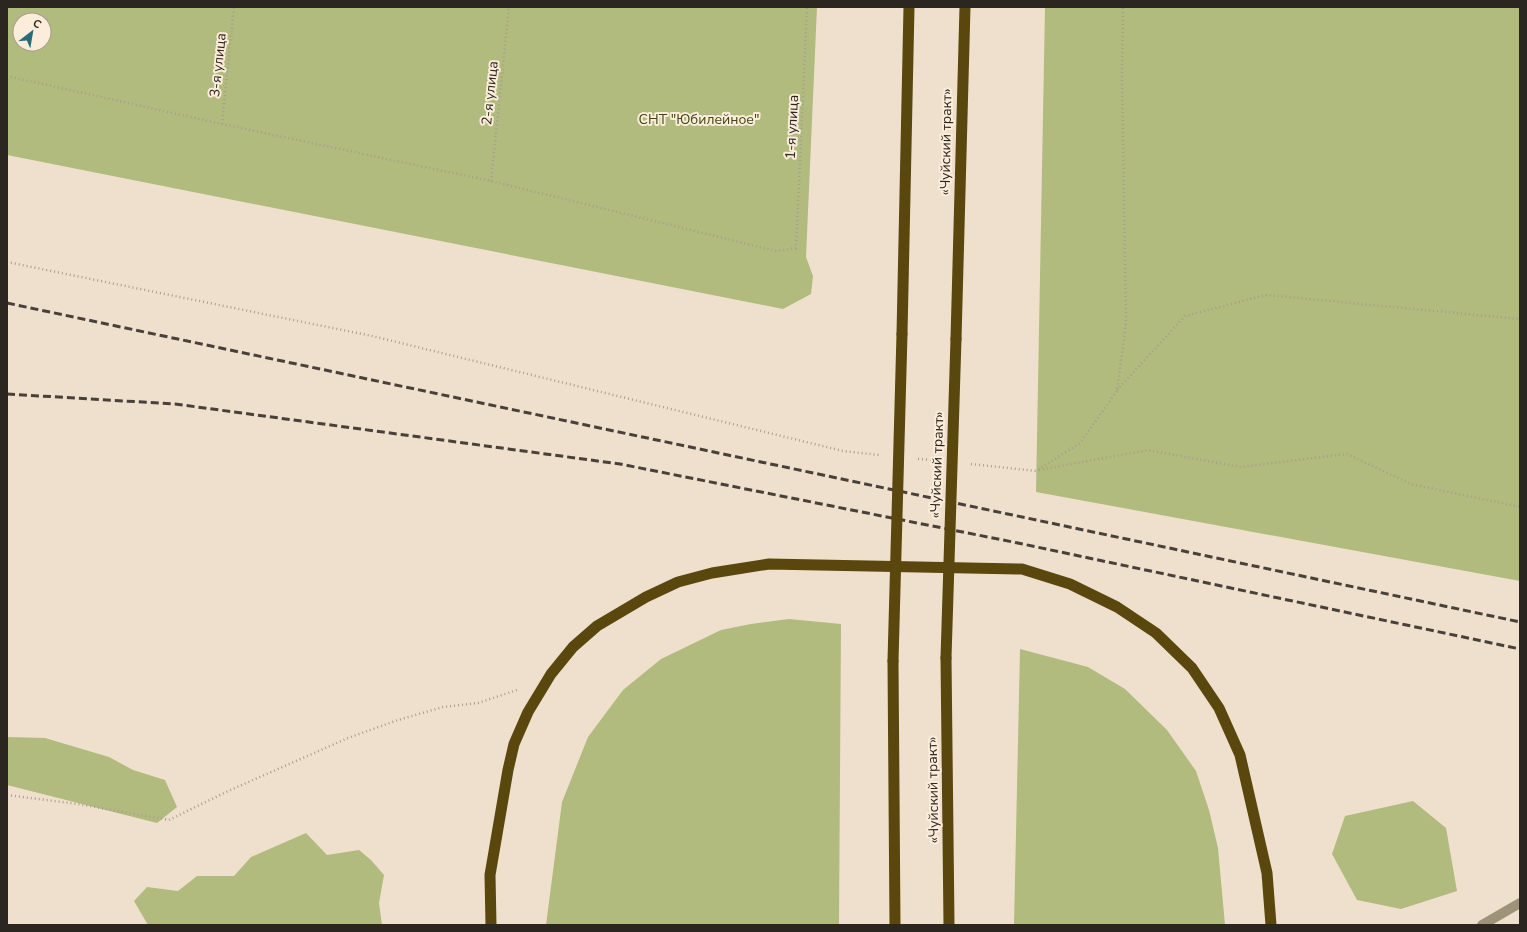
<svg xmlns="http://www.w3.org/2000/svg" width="1527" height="932" font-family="'Nunito Sans',sans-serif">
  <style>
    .green { fill: #b0bb7d; fill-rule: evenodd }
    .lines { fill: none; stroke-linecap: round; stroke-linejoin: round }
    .path { stroke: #a99d8f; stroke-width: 2.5; stroke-dasharray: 1 3; stroke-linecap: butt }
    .service { stroke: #9e9378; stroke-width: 10 }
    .trunk { stroke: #59470e; stroke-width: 11 }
    .rail { stroke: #484039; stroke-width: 3; stroke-dasharray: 8 4; stroke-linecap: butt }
    .trunk-bridge { stroke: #59470e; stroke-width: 11 }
    .labels { text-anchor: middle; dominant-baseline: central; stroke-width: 4; stroke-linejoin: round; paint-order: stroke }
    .street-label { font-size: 14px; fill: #2c2620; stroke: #fceddb }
    .park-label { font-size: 14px; fill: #404714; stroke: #fceddb }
  </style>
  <rect width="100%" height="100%" fill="#efe0ce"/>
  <path class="green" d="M7,7h810l-11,250 7,19 -2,18 -28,15 -776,-154zM20,20h24v24h-24z
    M1045,7h475v574l-484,-89z
    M789,619l52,5 -2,301h-293l16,-123 26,-65 35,-47 38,-31 60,-29 30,-6z
    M1020,649l68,18 37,22 42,41 29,41 13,39 9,38 7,77h-211z
    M7,737l38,1 64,19 24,13 32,10 12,27 -20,16 -150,-38z
    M1413,801l33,27 11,63 -56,18 -44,-9 -25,-46 13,-38z
    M306,833l21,22 32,-5 12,10 13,15 -5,28 3,22h-234l-14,-24 13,-14 31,4 19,-15h37l17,-19z"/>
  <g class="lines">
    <path class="path" d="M7,76l215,48 269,57 285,70 20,-3 11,-241
      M222,124l12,-117
      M491,181l18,-174
      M7,262l365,74 471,115 36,4
      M1117,390l68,-74 81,-21 254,24
      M918,459l15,1
      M971,464l65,7 44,-28 37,-52 9,-68 -4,-246 1,-70
      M1039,470l109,-20 92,17 107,-13 64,30 109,23
      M7,795l71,9 91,16 57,-28 122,-54 50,-18 45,-13 35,-4 39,-13"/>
    <path class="service" d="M1482,925l38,-22"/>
    <path class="trunk" d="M902,334l7,-327
      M956,339l9,-332
      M946,658l3,267
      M893,661l2,264
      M491,925l-1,-50 18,-105 6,-26 14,-32 23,-38 22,-27 24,-21 49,-29 32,-15 34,-9 57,-9 253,5 48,15 47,23 39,26 36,35 27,40 21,47 27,118 4,52"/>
    <path class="rail" d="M7,303l1513,319
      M7,394l168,10 445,60 393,78 507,107"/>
    <path class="trunk-bridge" d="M946,658l10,-319
      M893,661l9,-327"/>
  </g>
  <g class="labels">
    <g class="street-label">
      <text transform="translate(218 65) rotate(-84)">3-я улица</text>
      <text transform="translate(490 93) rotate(-84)">2-я улица</text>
      <text transform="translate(792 127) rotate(-87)">1-я улица</text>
      <text transform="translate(946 142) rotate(-89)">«Чуйский тракт»</text>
      <text transform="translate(937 465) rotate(-88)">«Чуйский тракт»</text>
      <text transform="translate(933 790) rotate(-91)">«Чуйский тракт»</text>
    </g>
    <g class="park-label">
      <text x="699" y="119">СНТ "Юбилейное"</text>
    </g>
  </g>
  <rect width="1527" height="932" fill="none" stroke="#2c2620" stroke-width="16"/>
  <g transform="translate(32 32) rotate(31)"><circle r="19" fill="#fceddb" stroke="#a99d90"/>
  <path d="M0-3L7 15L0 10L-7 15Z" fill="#286b7d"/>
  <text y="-6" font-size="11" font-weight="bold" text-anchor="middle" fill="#2c2620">С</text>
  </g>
</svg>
